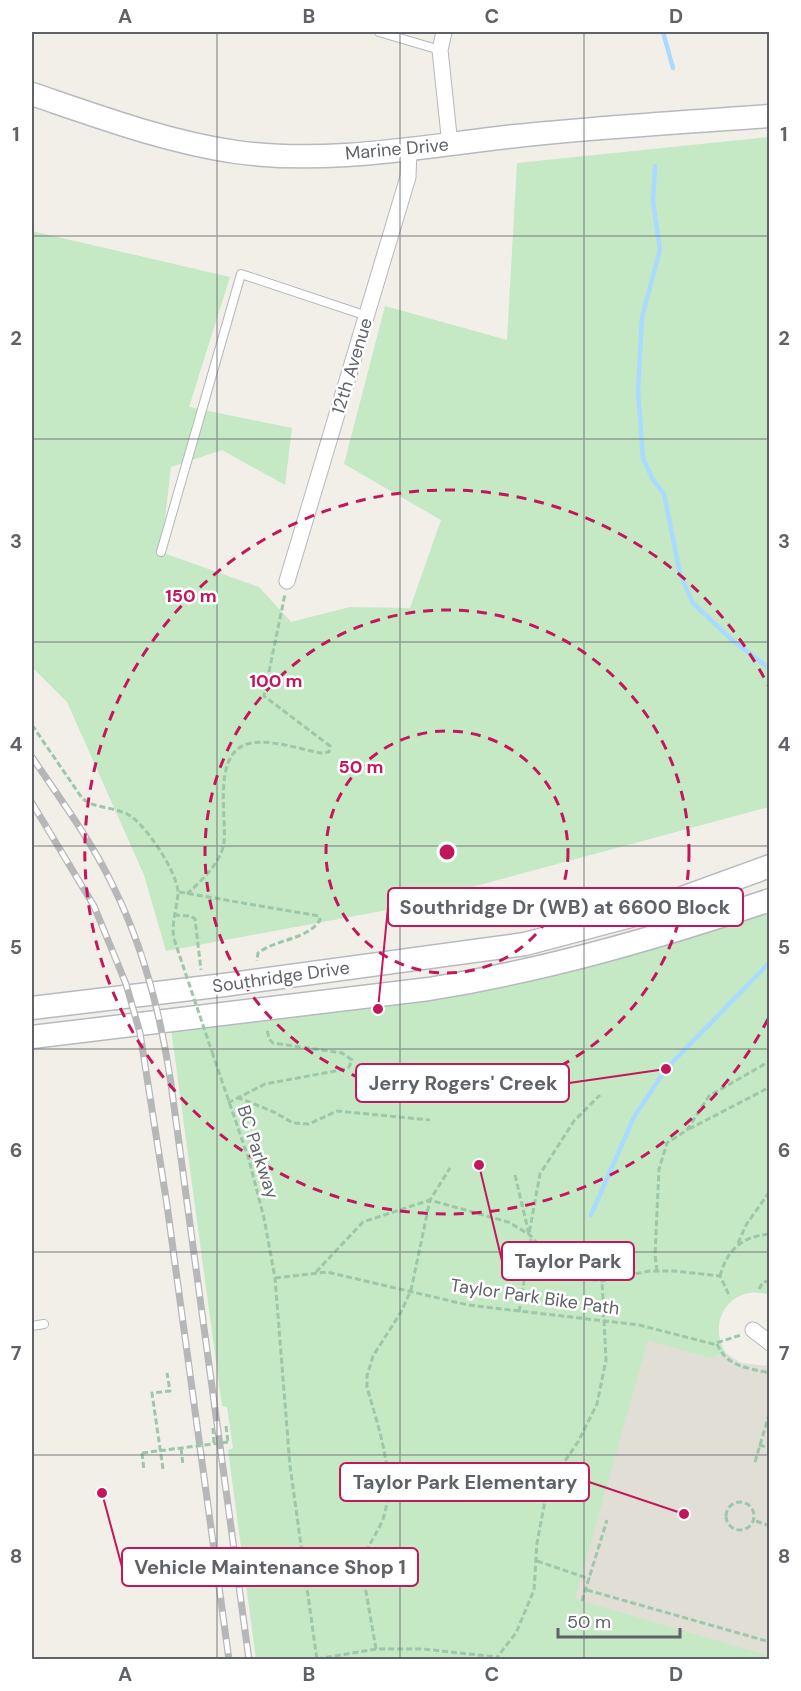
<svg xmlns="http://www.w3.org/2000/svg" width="801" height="1691" font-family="'DM Sans',sans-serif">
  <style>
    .education { fill: #e1ded6 }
    .green { fill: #c5e8c5 }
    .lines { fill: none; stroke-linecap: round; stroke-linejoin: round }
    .stream { stroke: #aadaff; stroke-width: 4.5 }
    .lane-casing { stroke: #b5b8bc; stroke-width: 10 }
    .street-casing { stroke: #b5b8bc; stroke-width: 17 }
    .secondary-casing { stroke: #b6babf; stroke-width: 25 }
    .path { stroke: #9cc7a9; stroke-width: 3; stroke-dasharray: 6 3; stroke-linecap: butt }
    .lane { stroke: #fff; stroke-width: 8 }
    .street { stroke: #fff; stroke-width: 15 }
    .secondary { stroke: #fff; stroke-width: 22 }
    .rail-casing { stroke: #b6b7b8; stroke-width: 7 }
    .rail { stroke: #fff; stroke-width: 4.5; stroke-dasharray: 14; stroke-linecap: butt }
    .path-bridge { stroke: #9cc7a9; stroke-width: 3; stroke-dasharray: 6 3; stroke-linecap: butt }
    .grid { fill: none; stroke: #5f6368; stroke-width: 1.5; stroke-opacity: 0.55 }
    .ring { fill: none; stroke: #c2185b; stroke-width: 3; stroke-dasharray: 10 8 }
    .labels { text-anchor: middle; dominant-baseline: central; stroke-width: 5; stroke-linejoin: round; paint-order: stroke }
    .street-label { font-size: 18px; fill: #5f6368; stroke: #fff }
    .centre { fill: #c2185b; stroke: #fff; stroke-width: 3 }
    .ring-label { font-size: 18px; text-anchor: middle; font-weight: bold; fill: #c2185b; stroke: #fff; stroke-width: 5; stroke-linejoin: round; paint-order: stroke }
    .leader { fill: none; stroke: #c2185b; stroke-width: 2 }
    .callout-dot { fill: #c2185b; stroke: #fff; stroke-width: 2 }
    .callout { fill: #fff; stroke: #c2185b; stroke-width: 2 }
    .callout-label { font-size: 20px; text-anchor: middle; font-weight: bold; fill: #5f6368 }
    .neatline { fill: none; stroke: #5f6368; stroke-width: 2 }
    .grid-label { font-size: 20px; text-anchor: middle; font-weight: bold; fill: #5f6368 }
  </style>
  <rect width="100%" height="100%" fill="#f1efe8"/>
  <path class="education" d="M648,1339l61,19 17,-5 15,10 28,3v293l-212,1z"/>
  <path class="green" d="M769,137v670l-382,103 -221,41 -22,-76 -77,-173 -35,-35v-436l198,46 -41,130 103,21 -7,57 -63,-35 -51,17 -10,85 98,35 32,35 59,-15 60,1 31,-88 -97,-56 41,-158 122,34 10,-177z
    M769,911v384c-36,-13 -64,26 -43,58l-17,5 -61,-18 -73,259 194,57v3h-513l-28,-209 5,-2 -6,-41 -5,-1 -51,-377c114,-12 229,-21 342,-44 87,-19 172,-44 256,-74z"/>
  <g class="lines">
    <path class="stream" d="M663,32l10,36
      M655,166l-2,35 7,49 -18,67 -4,75 5,66 9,20 12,16 16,80 13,29 39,37 38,29
      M770,732v34
      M591,1215l43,-98 32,-48 104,-107"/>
    <g class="lane-casing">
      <path id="lane" d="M379,32l61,18
        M161,552l80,-278 126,42
        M32,1326l12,-2"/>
    </g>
    <g class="street-casing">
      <path id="street" d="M444,32l-4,18 10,95
        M287,581l121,-404 1,-27
        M753,1330l17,13"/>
    </g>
    <g class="secondary-casing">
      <path id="secondary" d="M32,94c65,22 135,48 204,58 94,13 188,-6 280,-16 85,-9 169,-14 254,-20
        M32,1008l192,-23 301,-41 113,-30 132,-48
        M32,1037l397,-48c117,-19 228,-51 341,-89"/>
    </g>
    <path class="path" d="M32,725l50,73c12,11 31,8 47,17 17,10 49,58 49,78 -1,16 -7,30 -4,46
      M179,892l140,24 1,4c-13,20 -44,19 -62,33l-1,8
      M187,894c14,-13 35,-32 37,-52 3,-24 -12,-87 23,-98 22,-6 52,5 74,9l8,-1 1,-6 -66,-50 21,-102
      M174,915l17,1 4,3 6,51
      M212,1052l37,108 15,58 11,60 15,188 27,194
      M237,1097l37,15 19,11 16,1 28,-13 93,9
      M228,1103l37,-19 76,-14 8,-3 3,-7 -10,-7 -69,-10 -4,-4 -2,-11
      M689,1129l81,-42
      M515,1175l14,59 11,-60 34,-53 26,-26
      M738,1243l8,-18 24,-34
      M657,1271l-2,-16 4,-86 8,-26 20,-13 22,-34 61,-35
      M316,1272l47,-50 67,-22 78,22 21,12 27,30 25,14 21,3 47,-10h25l46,5 10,21
      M720,1276c7,-26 22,-40 50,-42
      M275,1278l52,-6 141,33 171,20 74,19 28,-9
      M759,1289l4,-7 7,-1
      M519,1312l12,-73
      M717,1344c10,23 31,24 53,29
      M226,1426l2,16
      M213,1428l1,16
      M759,1445l11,3
      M181,1448l2,17
      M142,1453l2,18
      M755,1462l15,-51
      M163,1469l-11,-76 18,-2 -3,-18
      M726 1516a14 14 0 1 1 28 0a14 14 0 1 1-28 0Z
      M756,1521l14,5
      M364,1553l10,1
      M537,1561l53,18
      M587,1590l183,52
      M582,1601l25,-81
      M376,1649l-14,-80c2,-21 14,-32 21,-50 14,-42 -5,-92 -16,-132v-11l6,-20 28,-44 10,-22 19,-90 20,-32
      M317,1659l59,-10h47l74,8
      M495,1660l21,-27 18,-43 3,-47 8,-42 9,-24 24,-35 19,-38 9,-44 -4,-79"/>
    <use href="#lane" class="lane"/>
    <use href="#street" class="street"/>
    <use href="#secondary" class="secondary"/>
    <g class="rail-casing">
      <path id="rail" d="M32,757c28,42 59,83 81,129 31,62 48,130 58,198l78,576
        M32,803l62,103 32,78 14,49 27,172 62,455"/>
    </g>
    <use href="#rail" class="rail"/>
    <path class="path-bridge" d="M174,939l38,113
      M142,1453l86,-11"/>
  </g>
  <path class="grid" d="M217,32v1628M400,32v1628M584,32v1628M32,236h738M32,439h738M32,642h738M32,846h738M32,1049h738M32,1252h738M32,1455h738"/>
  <g class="ring">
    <circle cx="447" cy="852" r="121"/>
    <circle cx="447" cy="852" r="242"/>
    <path d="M768 1019A362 362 0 1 1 768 685"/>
  </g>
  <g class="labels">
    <g class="street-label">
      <text transform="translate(397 149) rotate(-5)">Marine Drive</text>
      <text transform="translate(352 366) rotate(-73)">12th Avenue</text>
      <text transform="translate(281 977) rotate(-8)">Southridge Drive</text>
      <text transform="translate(258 1152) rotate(72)">BC Parkway</text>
      <text transform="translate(535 1297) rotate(8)">Taylor Park Bike Path</text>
    </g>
  </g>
  <circle cx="447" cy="852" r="9" class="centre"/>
  <g class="ring-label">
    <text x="191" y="602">150 m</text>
    <text x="276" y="687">100 m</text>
    <text x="361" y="773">50 m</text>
  </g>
  <path class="leader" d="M378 1009L388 907M666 1069L569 1083M479 1165L502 1261M684 1514L589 1482M102 1493L122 1567"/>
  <g class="callout-dot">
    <circle cx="378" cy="1009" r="6"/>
    <circle cx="666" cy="1069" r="6"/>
    <circle cx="479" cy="1165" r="6"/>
    <circle cx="684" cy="1514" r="6"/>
    <circle cx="102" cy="1493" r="6"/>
  </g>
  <g class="callout">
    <rect x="388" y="888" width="355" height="38" rx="6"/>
    <rect x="356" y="1064" width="213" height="38" rx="6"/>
    <rect x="502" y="1242" width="132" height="38" rx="6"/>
    <rect x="340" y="1463" width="249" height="38" rx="6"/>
    <rect x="122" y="1548" width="296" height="38" rx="6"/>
  </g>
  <g class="callout-label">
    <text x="565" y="914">Southridge Dr (WB) at 6600 Block</text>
    <text x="463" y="1090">Jerry Rogers' Creek</text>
    <text x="568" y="1268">Taylor Park</text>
    <text x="465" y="1489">Taylor Park Elementary</text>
    <text x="270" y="1574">Vehicle Maintenance Shop 1</text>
  </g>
  <rect width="801" height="1691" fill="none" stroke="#ffffff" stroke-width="66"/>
  <path d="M558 1628v9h122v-9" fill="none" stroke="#5f6368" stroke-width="3"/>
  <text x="567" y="1628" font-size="18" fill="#5f6368" stroke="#ffffff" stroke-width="4.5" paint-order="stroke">50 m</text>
  <rect x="33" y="33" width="735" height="1625" class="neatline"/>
  <g class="grid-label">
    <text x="125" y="23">A</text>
    <text x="309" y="23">B</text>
    <text x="492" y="23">C</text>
    <text x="676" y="23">D</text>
    <text x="16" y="141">1</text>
    <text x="784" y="141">1</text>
    <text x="16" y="345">2</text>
    <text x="784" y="345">2</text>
    <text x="16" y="548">3</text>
    <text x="784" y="548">3</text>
    <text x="16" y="751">4</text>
    <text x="784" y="751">4</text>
    <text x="16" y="954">5</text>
    <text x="784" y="954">5</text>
    <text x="16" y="1157">6</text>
    <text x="784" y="1157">6</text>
    <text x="16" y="1360">7</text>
    <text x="784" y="1360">7</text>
    <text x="16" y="1563">8</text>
    <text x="784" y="1563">8</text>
    <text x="125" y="1681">A</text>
    <text x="309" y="1681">B</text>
    <text x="492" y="1681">C</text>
    <text x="676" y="1681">D</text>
  </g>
</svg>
